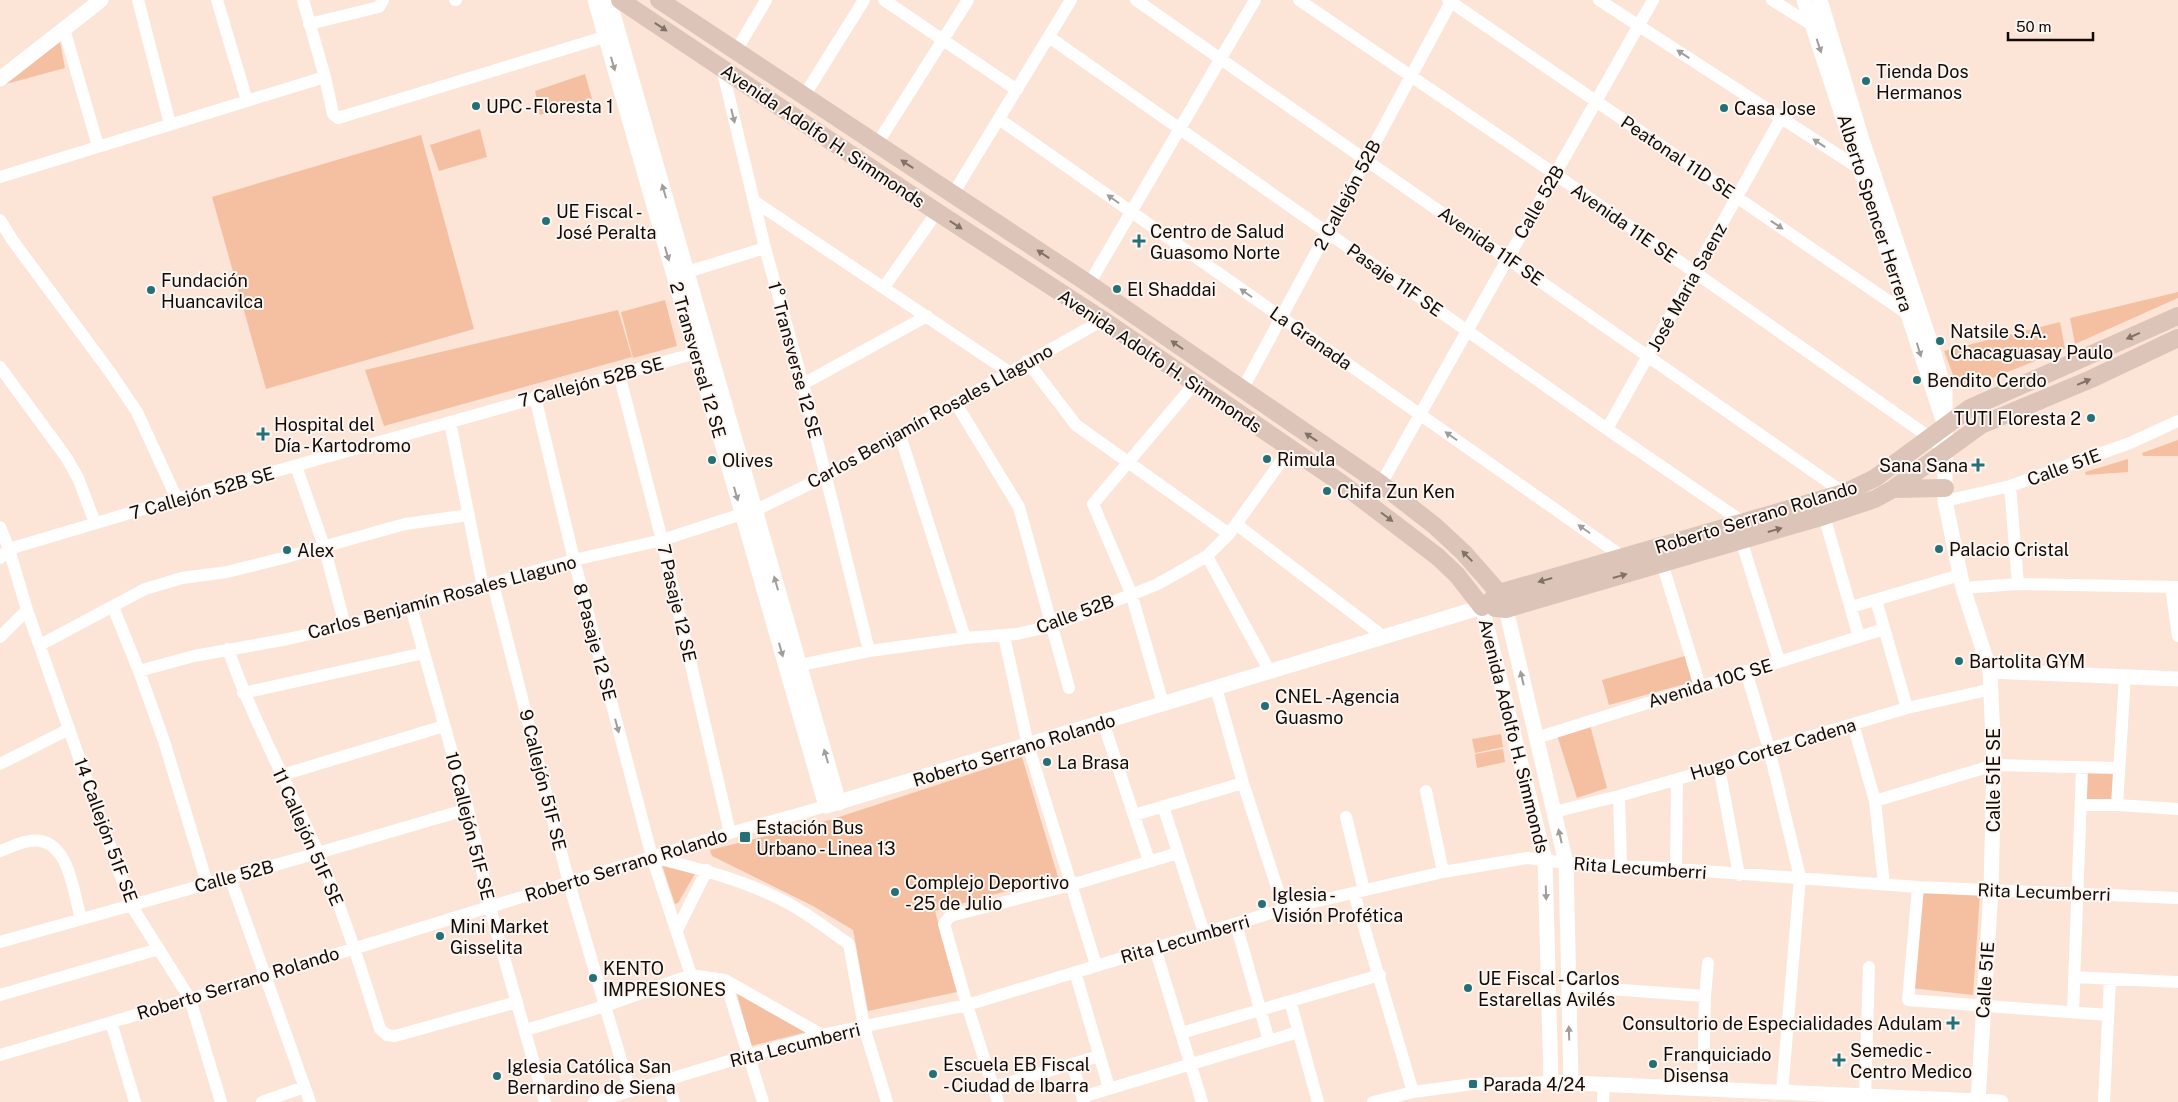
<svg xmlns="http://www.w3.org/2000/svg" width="2178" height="1102" font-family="'Public Sans',sans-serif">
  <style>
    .green { fill: #f5c0a1 }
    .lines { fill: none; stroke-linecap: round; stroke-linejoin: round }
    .minor { stroke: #fff; stroke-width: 12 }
    .tertiary { stroke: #fff; stroke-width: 15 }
    .secondary { stroke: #dcc5b8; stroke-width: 18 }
    .oneway { fill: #827167 }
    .oneway2 { fill: #a19d9b }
    .poi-dot { fill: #257075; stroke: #fcf6f2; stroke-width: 2 }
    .labels { text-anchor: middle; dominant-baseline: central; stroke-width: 4; stroke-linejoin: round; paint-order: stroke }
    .poi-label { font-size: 18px; fill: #130a05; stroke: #fcf6f2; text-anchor: start }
    .street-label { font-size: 18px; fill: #130a05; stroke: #fcf6f2 }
  </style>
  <rect width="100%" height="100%" fill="#fce4d7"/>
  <path class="green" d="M60,42l5,26 -59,16z
    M585,74l7,25 -52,16 -5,-24z
    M480,129l7,28 -48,14 -9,-26z
    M421,135l53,194 -208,60 -54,-192z
    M2178,292v6l-103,46 -5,-26z
    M665,300l12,46 -44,12 -12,-46z
    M618,310l14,47 -248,69 -19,-56z
    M2060,322l5,27 -100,40 -9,-6 -12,-32z
    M2178,440v16h-35l-1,-3z
    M2128,459v13l-42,3 -1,-3z
    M1685,656l7,26 -83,23 -7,-25z
    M1590,725l17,63 -30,10 -20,-63z
    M1501,734l2,13 -28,6 -3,-14z
    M1503,749l2,13 -28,6 -2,-14z
    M1022,757l36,120 -123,34 22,81 -89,19 -15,-81 -40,-24 -101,-50 -2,-6 123,-31z
    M2082,768h37l-2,37h-36z
    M662,865l34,7 -18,31 -3,1z
    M1920,892l60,3 -7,100 -62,-7z
    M736,990l71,42 -56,14z"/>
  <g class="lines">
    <path class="minor" d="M138,0l32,124
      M217,0l30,101
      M303,0l22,77 8,37 5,4 276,-84
      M455,0h1
      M884,0l133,90
      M1136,0l708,493
      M1299,0l256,174 374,263 17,14
      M1448,0l461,315
      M1599,0l261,169
      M1772,0l40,25
      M309,24l70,-17 4,-7
      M64,29l34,117
      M1049,37l558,392 136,93
      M736,51l30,-51
      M722,68l43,180 38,136 66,267
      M804,96l60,-96
      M999,119l624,438
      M877,144l91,-144
      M0,177l325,-100
      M953,194l118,-194
      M754,201l255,171
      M0,220l13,21 97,131 27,40 40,87
      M687,272l78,-24
      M1089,284l166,-284
      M884,287l53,-75
      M1027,361l49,64 153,109
      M0,367l66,90 12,21 17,45
      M619,374l43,166 68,293
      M803,384l124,-68
      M1242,390l210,-390
      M535,397l39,163 78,297 39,118 34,5 38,122
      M955,402l64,105 50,181
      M450,422l33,165
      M1607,429l174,-311
      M900,435l65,203
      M296,466l28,80 21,80
      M1381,484l272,-484
      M2010,486l8,98
      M1945,501l65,-15 120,-43 48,-22
      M756,510l70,-34 277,-156
      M1824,516l35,121
      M1236,524l148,113
      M0,527l9,22 18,61 104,295 59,94 31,103
      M1741,540l38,121
      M1207,556l63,116
      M0,558l9,-9 168,-50 519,-146
      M1662,563l38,123
      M493,584l76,299 61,208
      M2171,587l7,49
      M1963,588l55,-4 160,3
      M1876,600l31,108
      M113,607l26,64 25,70 43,142
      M411,607l57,202 25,110 52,183
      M1851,607l109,-32
      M1004,636l24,109 68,220
      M0,637l27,-27
      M40,645l105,-56 37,-11 45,-6 56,-14 122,-34 64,-9
      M228,649c24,70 61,136 90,204 25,57 43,116 62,176l7,6 8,1 122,-34
      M800,665l69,-14 96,-13 52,-4 35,-8 106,-42 49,-28 22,-22 61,-85
      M139,671l55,-15 94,-17 57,-13 229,-66 88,-20 80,-26
      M1746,671l23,78 31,128 -18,216
      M1216,688l27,95 41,126
      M243,693l181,-40
      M1163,704l-32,-111 -38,-89 102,-121
      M1103,722l46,139
      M1853,724l22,77 9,84
      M1536,738l348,-109
      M0,764l69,-35
      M1719,767l20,108
      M282,775l162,-49
      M1426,791l17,81
      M1619,796l2,69
      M1875,801l119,-36 125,3
      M2081,805h36l61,4
      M2117,805l8,-129
      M1163,806l41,127
      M1554,812l65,-16 100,-29 50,-18 138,-41 85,-19
      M1134,815l109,-32
      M1346,817l18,73
      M0,851c9,-3 20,-9 29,-10 40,-7 44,51 52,78
      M652,857c44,11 89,22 130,43 24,12 45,29 67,44l15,83 23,75
      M1676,870l1,-91
      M230,877l80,225
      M1918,887l-10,113 200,15
      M1354,893l59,199
      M1236,924l33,117
      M677,930l30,-60
      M0,942l318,-89 150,-44
      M1155,948l47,154
      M1075,972l34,116
      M2074,977l104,5
      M725,980l97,55
      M1568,986l137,10
      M0,995l159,-46
      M1290,1001l28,101
      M2073,1012l9,-244
      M111,1022l24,80
      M526,1030l79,-24 86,-31
      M1181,1033l199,-58
      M0,1055l190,-56 540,-166 96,-27
      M1072,1064l12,38
      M667,1080l7,22
      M994,1087l105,-31
      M1703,1089l2,-93 3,-33
      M1082,1097l216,-65
      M1865,1097l4,-130
      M262,1102l42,-15
      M594,1102l155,-47 73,-20 145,-30 317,-96 159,-37 84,-14 39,5 98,5 254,19 260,11
      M998,1102l-31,-97 -23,-81 6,-8 121,-31 107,-32
      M1373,1102l40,-10 60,-8 78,-2
      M1603,1102l1,-18
      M2104,1102l6,-123"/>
    <path class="tertiary" d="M595,0l231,806 656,-199 63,253 6,222 450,20
      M609,0l230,803
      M1804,0l138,417
      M1820,0l42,140 71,210 12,42v109l18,87 27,83 4,94 -3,124 -13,212
      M0,79l101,-79
      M1506,609l60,254 5,219
      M1990,671l188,8"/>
    <path class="secondary" d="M620,0l317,212 166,108 238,163 97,74 19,18 25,32
      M659,0l430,284 292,200 54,42 29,27 35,40 7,16
      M1893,489l52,-1
      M1492,599l7,-6 345,-100 31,-15 95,-70 208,-92
      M1495,608l11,1 318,-93 51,-17 18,-10 88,-64 110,-46 87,-41"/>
  </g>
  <defs><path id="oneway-solid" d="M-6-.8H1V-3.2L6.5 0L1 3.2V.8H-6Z" transform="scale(1.25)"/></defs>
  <g class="oneway">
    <use href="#oneway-solid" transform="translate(661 27) rotate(34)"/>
    <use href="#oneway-solid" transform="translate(907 164) rotate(-147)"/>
    <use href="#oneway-solid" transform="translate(956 225) rotate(33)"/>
    <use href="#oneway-solid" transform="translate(1043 254) rotate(-146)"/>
    <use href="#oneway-solid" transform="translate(2133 336) rotate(156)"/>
    <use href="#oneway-solid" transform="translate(1177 345) rotate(-145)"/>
    <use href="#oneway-solid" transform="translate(2084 382) rotate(-23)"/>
    <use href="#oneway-solid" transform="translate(1311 437) rotate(-146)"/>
    <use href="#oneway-solid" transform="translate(1387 517) rotate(37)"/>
    <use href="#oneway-solid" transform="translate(1775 530) rotate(-16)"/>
    <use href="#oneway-solid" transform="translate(1467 556) rotate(-135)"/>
    <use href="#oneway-solid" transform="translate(1620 576) rotate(-16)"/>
    <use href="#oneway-solid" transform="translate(1545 580) rotate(164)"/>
  </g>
  <g class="oneway2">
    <use href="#oneway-solid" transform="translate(1819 46) rotate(72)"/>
    <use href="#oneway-solid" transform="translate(1683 54) rotate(-147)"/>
    <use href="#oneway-solid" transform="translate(613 64) rotate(74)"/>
    <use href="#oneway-solid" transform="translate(733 116) rotate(76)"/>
    <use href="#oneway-solid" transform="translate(1819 143) rotate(-147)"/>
    <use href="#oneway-solid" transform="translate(664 191) rotate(-106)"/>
    <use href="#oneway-solid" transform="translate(1113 199) rotate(-145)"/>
    <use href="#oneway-solid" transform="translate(1777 225) rotate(34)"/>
    <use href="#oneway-solid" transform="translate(667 254) rotate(74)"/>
    <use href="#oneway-solid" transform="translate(1246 293) rotate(-145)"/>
    <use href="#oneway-solid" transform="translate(1919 350) rotate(73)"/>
    <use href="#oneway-solid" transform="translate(1451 436) rotate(-145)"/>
    <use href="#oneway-solid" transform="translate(736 494) rotate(74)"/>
    <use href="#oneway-solid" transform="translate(1584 529) rotate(-145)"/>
    <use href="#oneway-solid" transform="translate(776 583) rotate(-106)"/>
    <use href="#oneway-solid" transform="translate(781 650) rotate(74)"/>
    <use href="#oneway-solid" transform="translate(1522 678) rotate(-103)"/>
    <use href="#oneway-solid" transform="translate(617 726) rotate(75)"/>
    <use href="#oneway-solid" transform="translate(826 756) rotate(-106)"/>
    <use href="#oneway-solid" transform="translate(1560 836) rotate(-103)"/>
    <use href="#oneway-solid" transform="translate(1546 893) rotate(88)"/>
    <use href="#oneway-solid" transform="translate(1569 1033) rotate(-92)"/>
  </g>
  <g class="poi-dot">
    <circle cx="1866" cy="81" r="5"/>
    <circle cx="476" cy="106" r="5"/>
    <circle cx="1724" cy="108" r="5"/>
    <circle cx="546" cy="221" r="5"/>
    <path d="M1136.5 233.5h5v5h5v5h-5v5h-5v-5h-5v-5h5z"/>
    <circle cx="1117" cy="289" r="5"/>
    <circle cx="151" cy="290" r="5"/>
    <circle cx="1940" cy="341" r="5"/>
    <circle cx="1917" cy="380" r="5"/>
    <circle cx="2091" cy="418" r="5"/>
    <path d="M260.5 426.5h5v5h5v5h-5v5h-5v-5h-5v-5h5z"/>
    <circle cx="1267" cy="459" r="5"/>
    <circle cx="712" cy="460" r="5"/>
    <path d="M1975.5 457.5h5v5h5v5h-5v5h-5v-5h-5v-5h5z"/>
    <circle cx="1327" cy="491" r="5"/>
    <circle cx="1939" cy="549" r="5"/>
    <circle cx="287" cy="550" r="5"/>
    <circle cx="1959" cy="661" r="5"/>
    <circle cx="1265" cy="706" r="5"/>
    <circle cx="1047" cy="762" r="5"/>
    <rect x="739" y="831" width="12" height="12" rx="2.5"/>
    <circle cx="895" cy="892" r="5"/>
    <circle cx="1262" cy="904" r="5"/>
    <circle cx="440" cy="936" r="5"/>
    <circle cx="593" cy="978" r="5"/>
    <circle cx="1468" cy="988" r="5"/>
    <path d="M1950.5 1015.5h5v5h5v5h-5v5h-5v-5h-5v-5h5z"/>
    <path d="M1836.5 1052.5h5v5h5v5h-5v5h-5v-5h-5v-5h5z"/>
    <circle cx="1653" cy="1064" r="5"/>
    <circle cx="933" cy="1074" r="5"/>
    <circle cx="497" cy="1076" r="5"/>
    <rect x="1468" y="1079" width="10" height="10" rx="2.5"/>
  </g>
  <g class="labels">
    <g class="poi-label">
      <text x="1876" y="71">Tienda Dos<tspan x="1876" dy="21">Hermanos</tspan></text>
      <text x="486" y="106">UPC - Floresta 1</text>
      <text x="1734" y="108">Casa Jose</text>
      <text x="556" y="211">UE Fiscal -<tspan x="556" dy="21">José Peralta</tspan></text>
      <text x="1150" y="231">Centro de Salud<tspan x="1150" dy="21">Guasomo Norte</tspan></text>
      <text x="161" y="280">Fundación<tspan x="161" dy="21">Huancavilca</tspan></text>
      <text x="1127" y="289">El Shaddai</text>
      <text x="1950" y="331">Natsile S.A.<tspan x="1950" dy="21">Chacaguasay Paulo</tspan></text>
      <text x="1927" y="380">Bendito Cerdo</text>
      <text x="2081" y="418" text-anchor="end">TUTI Floresta 2</text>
      <text x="274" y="424">Hospital del<tspan x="274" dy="21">Día - Kartodromo</tspan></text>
      <text x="1277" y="459">Rimula</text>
      <text x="722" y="460">Olives</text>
      <text x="1968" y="465" text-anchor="end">Sana Sana</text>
      <text x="1337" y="491">Chifa Zun Ken</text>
      <text x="1949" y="549">Palacio Cristal</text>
      <text x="297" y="550">Alex</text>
      <text x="1969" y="661">Bartolita GYM</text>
      <text x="1275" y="696">CNEL -Agencia<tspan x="1275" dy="21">Guasmo</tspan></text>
      <text x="1057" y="762">La Brasa</text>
      <text x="756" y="827">Estación Bus<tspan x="756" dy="21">Urbano - Linea 13</tspan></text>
      <text x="905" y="882">Complejo Deportivo<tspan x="905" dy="21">- 25 de Julio</tspan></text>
      <text x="1272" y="894">Iglesia -<tspan x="1272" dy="21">Visión Profética</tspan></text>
      <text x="450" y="926">Mini Market<tspan x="450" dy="21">Gisselita</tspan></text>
      <text x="603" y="968">KENTO<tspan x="603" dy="21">IMPRESIONES</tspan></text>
      <text x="1478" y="978">UE Fiscal - Carlos<tspan x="1478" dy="21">Estarellas Avilés</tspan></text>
      <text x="1942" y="1023" text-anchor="end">Consultorio de Especialidades Adulam</text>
      <text x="1850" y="1050">Semedic -<tspan x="1850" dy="21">Centro Medico</tspan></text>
      <text x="1663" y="1054">Franquiciado<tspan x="1663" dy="21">Disensa</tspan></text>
      <text x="943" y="1064">Escuela EB Fiscal<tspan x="943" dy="21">- Ciudad de Ibarra</tspan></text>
      <text x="507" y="1066">Iglesia Católica San<tspan x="507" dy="21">Bernardino de Siena</tspan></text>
      <text x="1483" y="1084">Parada 4/24</text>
    </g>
    <g class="street-label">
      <text transform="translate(823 136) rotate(34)">Avenida Adolfo H. Simmonds</text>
      <text transform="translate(1678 157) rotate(34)">Peatonal 11D SE</text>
      <text transform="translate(1347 195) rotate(-62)">2 Callejón 52B</text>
      <text transform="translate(1539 202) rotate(-60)">Calle 52B</text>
      <text transform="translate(1875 213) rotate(72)">Alberto Spencer Herrera</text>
      <text transform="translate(1624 223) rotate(35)">Avenida 11E SE</text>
      <text transform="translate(1491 246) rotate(35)">Avenida 11F SE</text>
      <text transform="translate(1395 280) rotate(35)">Pasaje 11F SE</text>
      <text transform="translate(1687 287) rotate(-61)">José Maria Saenz</text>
      <text transform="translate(1311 338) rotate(35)">La Granada</text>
      <text transform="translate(698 360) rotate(74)">2 Transversal 12 SE</text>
      <text transform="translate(795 360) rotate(75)">1° Transverse 12 SE</text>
      <text transform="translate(1160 361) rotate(34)">Avenida Adolfo H. Simmonds</text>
      <text transform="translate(591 382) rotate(-15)">7 Callejón 52B SE</text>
      <text transform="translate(930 416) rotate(-29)">Carlos Benjamín Rosales Llaguno</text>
      <text transform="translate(2064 467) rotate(-20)">Calle 51E</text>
      <text transform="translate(202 493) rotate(-16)">7 Callejón 52B SE</text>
      <text transform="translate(1756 517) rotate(-17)">Roberto Serrano Rolando</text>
      <text transform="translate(442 597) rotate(-15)">Carlos Benjamín Rosales Llaguno</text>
      <text transform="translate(677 603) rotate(77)">7 Pasaje 12 SE</text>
      <text transform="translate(1075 614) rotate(-20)">Calle 52B</text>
      <text transform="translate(595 642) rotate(75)">8 Pasaje 12 SE</text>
      <text transform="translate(1710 683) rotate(-17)">Avenida 10C SE</text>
      <text transform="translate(1514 736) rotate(76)">Avenida Adolfo H. Simmonds</text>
      <text transform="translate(1773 749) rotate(-17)">Hugo Cortez Cadena</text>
      <text transform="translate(1014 750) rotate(-17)">Roberto Serrano Rolando</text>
      <text transform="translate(543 780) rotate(76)">9 Callejón 51F SE</text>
      <text transform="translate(1993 780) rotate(-90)">Calle 51E SE</text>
      <text transform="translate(470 826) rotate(76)">10 Callejón 51F SE</text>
      <text transform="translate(106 830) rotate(70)">14 Callejón 51F SE</text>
      <text transform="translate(308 837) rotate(66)">11 Callejón 51F SE</text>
      <text transform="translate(626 865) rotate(-17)">Roberto Serrano Rolando</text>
      <text transform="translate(1640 868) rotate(4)">Rita Lecumberri</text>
      <text transform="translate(234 876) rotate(-15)">Calle 52B</text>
      <text transform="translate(2044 892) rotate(2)">Rita Lecumberri</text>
      <text transform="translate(1185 939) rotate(-16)">Rita Lecumberri</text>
      <text transform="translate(1985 980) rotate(-86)">Calle 51E</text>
      <text transform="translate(238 983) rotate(-17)">Roberto Serrano Rolando</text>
      <text transform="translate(795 1045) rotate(-14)">Rita Lecumberri</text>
    </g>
  </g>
  <path d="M2008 32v8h85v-8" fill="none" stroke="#130a05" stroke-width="2.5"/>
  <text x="2016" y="32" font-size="15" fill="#130a05" stroke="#fcf6f2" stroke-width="4" paint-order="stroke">50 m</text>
</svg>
